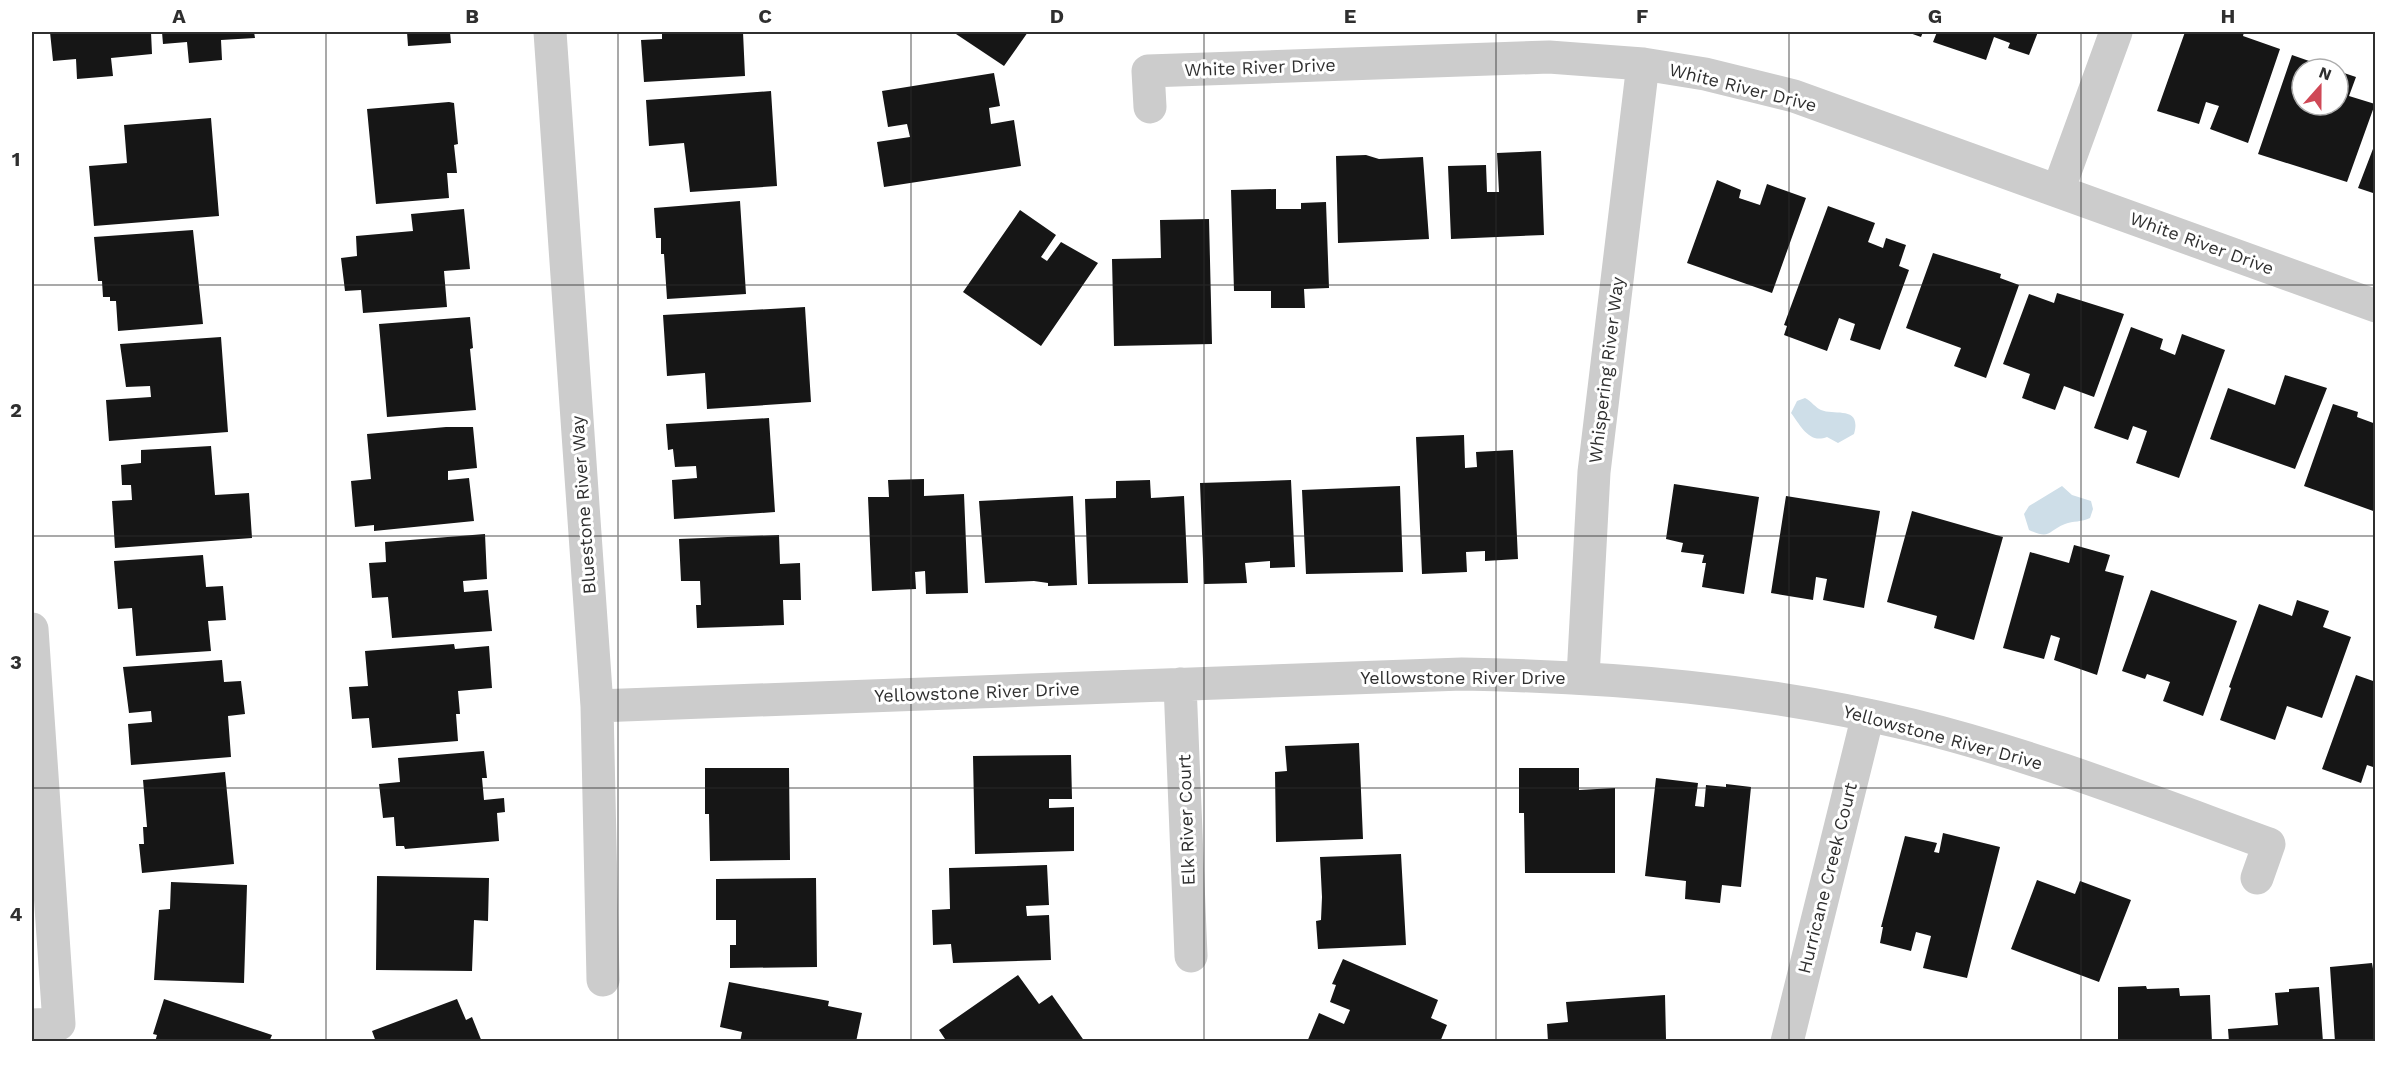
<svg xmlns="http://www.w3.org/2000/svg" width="2407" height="1073" font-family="'Work Sans',sans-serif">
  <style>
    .water { fill: #cedee8 }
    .building { fill: #161616 }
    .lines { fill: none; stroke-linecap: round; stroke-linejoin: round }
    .minor { stroke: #ccc; stroke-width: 33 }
    .grid { fill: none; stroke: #2f2f2f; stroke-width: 1.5; stroke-opacity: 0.55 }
    .labels { text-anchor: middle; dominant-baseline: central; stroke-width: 6; stroke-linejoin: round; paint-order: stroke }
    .street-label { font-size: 18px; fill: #2f2f2f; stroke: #fff }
    .neatline { fill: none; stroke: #2f2f2f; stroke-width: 2 }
    .grid-label { font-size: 20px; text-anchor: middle; font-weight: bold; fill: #2f2f2f }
  </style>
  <rect width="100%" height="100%" fill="#fff"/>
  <path class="water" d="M1805,398c6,3 11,10 16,12 14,6 41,-5 33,24l-16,9 -11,-6c-18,7 -26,-11 -36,-24l6,-12z
    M2062,486l10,9 19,6 2,8 -3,9c-8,4 -17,3 -25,6 -18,7 -14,16 -36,6l-5,-16 5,-8z"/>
  <path class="building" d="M50,32h101l1,22 -41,4 2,18 -36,3 -1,-20 -23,2z
    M162,32h92l1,6 -34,2 1,20 -33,3 -2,-21 -24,2z
    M407,32h43l1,11 -43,3z
    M662,32h81l2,44 -101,6 -3,-42 21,-1z
    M953,32h75l-24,34z
    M1907,32h16l-2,5z
    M1937,32h101l-9,23 -21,-7 2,-5 -16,-6 -8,23 -53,-18z
    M2185,32h59l-1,4 37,13 -32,94 -38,-14 9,-23 -13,-4 -7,22 -42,-13z
    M2292,55l40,14h-30v36h36v-34l18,6 -7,19 26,8 -28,78 -89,-28z
    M994,73l6,33 -11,2 2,16 23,-4 7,46 -137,21 -7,-45 33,-5 -3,-13 -19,3 -6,-36z
    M771,91l6,95 -87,6 -6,-49 -35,3 -3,-46z
    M449,102l5,1 4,41 -4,1 3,28h-10l2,25 -73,6 -9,-95z
    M211,118l8,98 -125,10 -5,-60 38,-3 -3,-38z
    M2376,141v53l-18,-6z
    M1541,151l3,84 -93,4 -3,-73 38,-1 1,27h12l-2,-39z
    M1366,155l13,4 44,-2 6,82 -91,4 -2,-87z
    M1717,180l24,10 -2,8 21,7 7,-21 39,14 -34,95 -85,-30z
    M1276,189v20h25v-6l25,-1 3,86 -25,1 1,19h-34v-17h-37l-3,-101z
    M740,201l6,93 -79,5 -3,-45h-3v-16h-5l-2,-30z
    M1828,206l47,17 -7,19 15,6 3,-10 20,7 -7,21 10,4 -29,80 -30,-10 5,-16 -16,-6 -12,33 -43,-16 3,-9 -3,-1z
    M464,209l6,60 -26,2 3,36 -84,6 -2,-23 -16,1 -4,-33 16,-2 -1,-20 57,-5 -2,-17z
    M1020,210l36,25 -15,22 6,4 14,-19 37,21 -57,83 -78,-54z
    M1209,219l3,125 -98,2 -2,-87 49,-1 -1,-38z
    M193,230l10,94 -85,7 -2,-30h-6v-4h-7l-1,-16h-4l-4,-44z
    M1933,253l68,21 -1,4 19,7 -33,93 -32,-12 7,-18 -55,-20z
    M2057,293l67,21 -30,83 -30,-11 -9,24 -33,-12 8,-24 -27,-10 26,-70 25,9z
    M805,307l6,95 -104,7 -2,-36 -38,3 -4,-61z
    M470,317l3,31 -3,1 6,61 -89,7 -8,-93z
    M2131,327l32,12 -3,10 15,6 7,-21 43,16 -46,128 -43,-15 11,-32 -14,-5 -5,14 -34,-12z
    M221,337l7,95 -119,9 -3,-41 45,-3 -1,-11 -24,1 -6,-43z
    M2285,375l42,13 -32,81 -85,-30 18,-51 47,17z
    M2333,404l25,8 -1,5 19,7v88l-72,-26z
    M769,418l6,94 -101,7 -2,-39 25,-2 -1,-12 -21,1 -2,-18 -5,1 -2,-26z
    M446,427h27l4,41 -29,3v9l21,-2 5,43 -100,10v-6l-19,2 -4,-46 20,-2 -4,-45z
    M1464,435l1,33 12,-1 -1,-15 37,-2 5,109 -33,2v-10l-19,1 1,20 -45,2 -6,-137z
    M211,446l4,49 34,-2 3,45 -137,10 -3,-47 20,-1 -1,-15h-9l-1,-20 20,-2v-13z
    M924,479v17l40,-2 4,99 -42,1 -1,-23 -10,1 1,17 -44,2 -4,-94h21l-1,-17z
    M1150,480l1,18 33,-2 4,87 -100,1 -3,-85 31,-1v-17z
    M1291,480l4,87 -25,1v-7l-25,2 2,20 -43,1 -4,-101z
    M1674,484l85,13 -15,97 -42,-7 4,-24h-4l2,-8 -23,-3 2,-9 -17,-4z
    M1400,486l3,86 -97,2 -4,-84z
    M1073,496l4,89 -29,1v-3l-14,-2 -49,2 -6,-82z
    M1786,496l94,15 -16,97 -41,-8 4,-21 -11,-2 -3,23 -42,-7z
    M1912,511l91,26 -29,103 -40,-12 3,-12 -50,-14z
    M485,534l2,45 -24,2 1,11 24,-2 4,41 -100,7 -4,-41 -16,1 -3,-35 17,-1 -1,-20z
    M779,535l1,29 20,-1 1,37h-18l1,25 -87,3 -1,-23h5l-1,-24h-19l-2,-42z
    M2074,545l36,10 -5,16 19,5 -27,99 -43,-15 6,-22 -9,-3 -7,24 -41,-11 27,-96 39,11z
    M203,555l3,32 17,-1 3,34 -18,1 3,30 -75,5 -4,-48 -14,1 -4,-48z
    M2151,590l86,31 -34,95 -40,-15 7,-19 -23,-8 -2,5 -23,-8z
    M2297,600l32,11 -6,16 28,10 -29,81 -35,-12 -12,34 -55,-20 11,-32 -2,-1 30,-83 33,12z
    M454,644l1,5 34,-3 3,42 -34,3 2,23h-4l2,27 -86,7 -3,-30 -17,1 -3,-32 19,-1 -3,-35z
    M222,660l2,22 17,-1 4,33 -17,2 3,41 -100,8 -3,-41 24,-2 -1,-11 -22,2 -6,-46z
    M2356,675l20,7v86l-9,-3 -6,18 -39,-14z
    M1359,743l4,96 -87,3 -1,-70 12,-1 -2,-25z
    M484,751l3,27h-5l2,22 20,-2 1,14 -8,1 2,28 -94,8 -1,-3h-8l-2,-29 -11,1 -4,-34 21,-2 -2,-24z
    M1071,755l1,44h-23v9l25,-1v44l-99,3 -2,-98z
    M705,768h84l1,92 -80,1 -1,-47h-4z
    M1519,768h60v22l36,-2v85h-90l-1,-60h-5z
    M225,772l9,92 -92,9 -3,-29h5l-1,-17h4l-4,-47z
    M1656,778l42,5 -3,23 9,1 2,-22 20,2v-3l25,3 -10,100 -19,-2 -2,18 -35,-4 1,-18 -41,-5z
    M1943,833l57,14 -33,131 -44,-10 8,-32 -15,-4 -5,19 -31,-8 3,-16h-2l24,-91 32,7 -3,9 5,1z
    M1401,854l5,91 -88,4 -2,-28 5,-1 1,-23 -2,-40z
    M1047,865l2,40 -23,1 1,10 22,-1 2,45 -98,3 -2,-19 -18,1 -1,-35 18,-1 -1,-41z
    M377,876l112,2 -1,43 -14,-1 -2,51 -96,-1z
    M816,878l1,89 -87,1v-23h6v-25h-20v-41z
    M2037,880l38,14 5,-13 51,19 -32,82 -88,-33z
    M171,882l76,3 -3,98 -90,-3 5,-70 11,-1z
    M1343,959l95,41 -7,18 16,7 -7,17h-133l12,-29 25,11 6,-14 -20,-8 6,-17 -4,-1z
    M2372,963l4,23v56h-41l-5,-75z
    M1018,975l21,29 13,-9 33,47h-138l-8,-12z
    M729,982l100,19 -1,5 34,7 -6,29h-116l2,-10 -22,-5z
    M2146,986l1,3 32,-1 1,8 30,-1 2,47h-94v-55z
    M2319,987l4,55h-94l-1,-13 50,-4 -3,-32 14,-1v-3z
    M1665,995l1,44 -22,3h-96l-1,-18 21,-2 -2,-20z
    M164,999l108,36 -3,7h-114l2,-7 -4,-1z
    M457,999l9,21 6,-3 10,25h-106l-4,-11z"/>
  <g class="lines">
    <path class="minor" d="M550,32l47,674 6,274
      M1150,107l-2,-36 401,-14 94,7 62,10 89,22 582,210
      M2058,191l58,-159
      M32,629l27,395 -27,1
      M1583,677l11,-205 49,-408
      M1180,684l11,272
      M597,706l865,-32c151,3 302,15 450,51 122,30 239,76 357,119l-12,34
      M1787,1042l81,-327"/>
  </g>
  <path class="grid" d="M326,32v1010M618,32v1010M911,32v1010M1204,32v1010M1496,32v1010M1789,32v1010M2081,32v1010M32,285h2344M32,536h2344M32,788h2344"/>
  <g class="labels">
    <g class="street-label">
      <text transform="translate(1260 67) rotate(-2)">White River Drive</text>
      <text transform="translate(1743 87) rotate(14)">White River Drive</text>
      <text transform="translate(2202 243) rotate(20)">White River Drive</text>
      <text transform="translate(1606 370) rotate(-83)">Whispering River Way</text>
      <text transform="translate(583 505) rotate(-94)">Bluestone River Way</text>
      <text x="1463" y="677">Yellowstone River Drive</text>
      <text transform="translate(977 692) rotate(-2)">Yellowstone River Drive</text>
      <text transform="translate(1943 737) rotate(15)">Yellowstone River Drive</text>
      <text transform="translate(1186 820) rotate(-92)">Elk River Court</text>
      <text transform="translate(1827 878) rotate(-76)">Hurricane Creek Court</text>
    </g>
  </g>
  <rect width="2407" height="1073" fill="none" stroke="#ffffff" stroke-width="66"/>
  <g transform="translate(2320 87) rotate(21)"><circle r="28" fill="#ffffff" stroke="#acacac" stroke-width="1.5"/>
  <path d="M0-4.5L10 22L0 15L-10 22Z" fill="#cf4856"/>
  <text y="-9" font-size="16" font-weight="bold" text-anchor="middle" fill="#2f2f2f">N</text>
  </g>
  <rect x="33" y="33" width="2341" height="1007" class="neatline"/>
  <g class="grid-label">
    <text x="179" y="23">A</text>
    <text x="472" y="23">B</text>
    <text x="765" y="23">C</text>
    <text x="1057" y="23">D</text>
    <text x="1350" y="23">E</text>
    <text x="1642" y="23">F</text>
    <text x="1935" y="23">G</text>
    <text x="2228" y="23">H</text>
    <text x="16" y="166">1</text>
    <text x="16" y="417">2</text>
    <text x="16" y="669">3</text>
    <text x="16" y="921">4</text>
  </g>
</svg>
